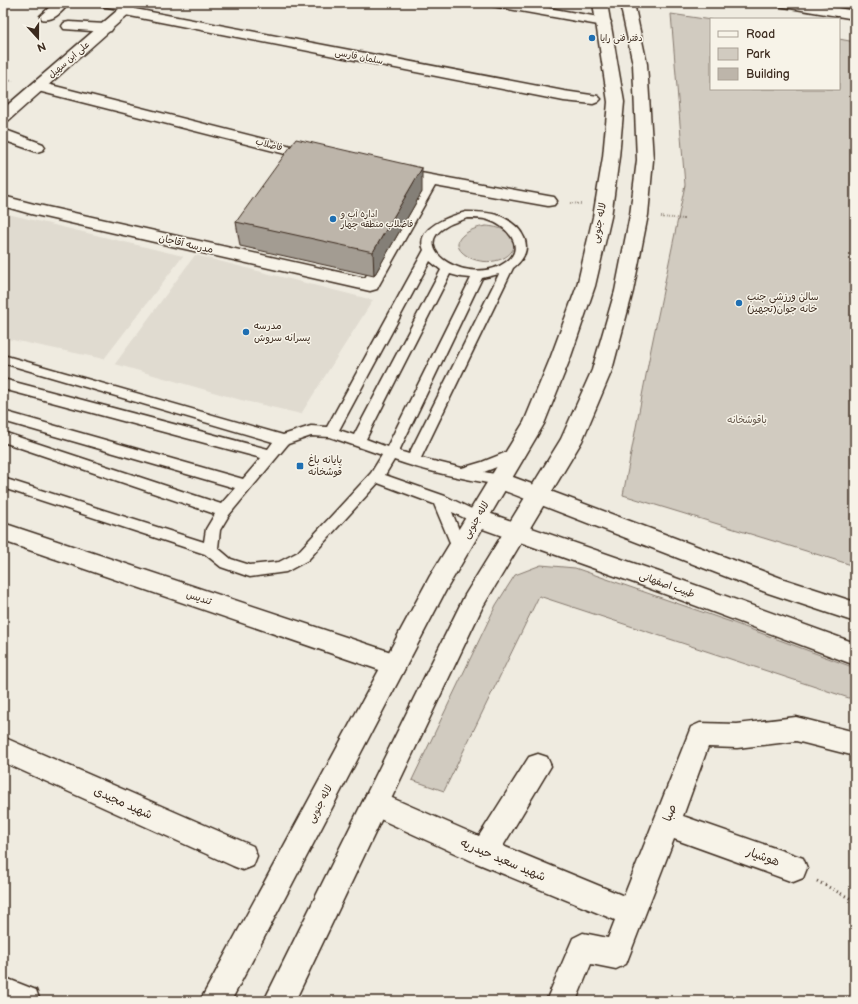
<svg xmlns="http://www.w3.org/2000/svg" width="858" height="1004" font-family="'Balsamiq Sans','Playpen Sans Arabic',sans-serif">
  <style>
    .built { fill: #e0dbd0 }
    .green { fill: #d1cbc0; stroke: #867a6f }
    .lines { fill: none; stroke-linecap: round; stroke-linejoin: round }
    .service-casing { stroke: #3b2a1e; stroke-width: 3 }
    .minor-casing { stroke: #3b2a1e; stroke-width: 3 }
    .tertiary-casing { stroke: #3b2a1e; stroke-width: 3 }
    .primary-casing { stroke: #3b2a1e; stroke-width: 3 }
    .path-far1 { stroke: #3b2a1e; stroke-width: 2; stroke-dasharray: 0.5 2; stroke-linecap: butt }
    .path { stroke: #3b2a1e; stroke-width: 3; stroke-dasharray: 1 3.5; stroke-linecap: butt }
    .service { fill: #f7f3e8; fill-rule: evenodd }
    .minor { fill: #f7f3e8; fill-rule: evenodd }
    .tertiary { fill: #f7f3e8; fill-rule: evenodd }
    .primary { fill: #f7f3e8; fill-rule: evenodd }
    .wall { fill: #a39c92; stroke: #3b2a1e }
    .shaded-wall { fill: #847f77; stroke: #3b2a1e }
    .building { fill: #bdb5aa; stroke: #3b2a1e }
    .poi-dot { fill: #1f6fb2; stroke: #f7f3e8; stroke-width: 1.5 }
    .labels { text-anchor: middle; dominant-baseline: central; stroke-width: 3; stroke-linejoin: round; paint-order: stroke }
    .far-poi-label { font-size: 9px; fill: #3b2a1e; stroke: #f7f3e8; text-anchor: start }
    .far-street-label { font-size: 9px; fill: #3b2a1e; stroke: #f7f3e8 }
    .street-label { font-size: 10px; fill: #3b2a1e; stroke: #f7f3e8 }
    .poi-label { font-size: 10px; fill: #3b2a1e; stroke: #f7f3e8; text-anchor: start }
    .park-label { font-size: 10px; fill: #605246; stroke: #f7f3e8 }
    .near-street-label { font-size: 12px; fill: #3b2a1e; stroke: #f7f3e8 }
  </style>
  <rect width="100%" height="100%" fill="#efebe0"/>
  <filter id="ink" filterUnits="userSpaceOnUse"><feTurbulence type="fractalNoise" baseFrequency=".025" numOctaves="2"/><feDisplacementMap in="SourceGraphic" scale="8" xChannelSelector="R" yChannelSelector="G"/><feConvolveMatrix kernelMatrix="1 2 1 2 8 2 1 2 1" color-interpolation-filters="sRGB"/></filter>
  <g filter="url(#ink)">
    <path class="built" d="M8,214l175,42 -79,103 -101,-21v-118z
      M195,255l178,45 -72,114 -60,-14 -126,-36z"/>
    <path class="green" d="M671,14l40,6v69h128v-50l16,3v524l-232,-71 28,-146 34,-164z
      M486,226c13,1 25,4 29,18 -4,19 -33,22 -48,12 -23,-15 3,-28 19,-30z
      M541,565l34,3 156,54 124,46v32l-316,-104 -95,195 -32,-11 84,-175 19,-30z"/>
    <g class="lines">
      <g class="service-casing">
        <path id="service" d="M466,212c11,0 23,0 34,4 23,10 38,33 13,52l-92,190 41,10 20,-6 35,-14 5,1 2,4 -2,4 -38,15 21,4 2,4 -2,4 -5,1c-36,-6 -72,-13 -106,-25l-9,15 60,21 37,18 2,4 -2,4 -5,2 -25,-12 14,36 -2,4 -5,2 -5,-2 -20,-48 -56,-21 -70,77 -22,12 -36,5 -29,-10 -16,-13 -202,-66v-10l201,64 2,-13 9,-15 -212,-72v-10l218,72 14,-16 -232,-67v-10l240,68 18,-21 -258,-69v-10l265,70 5,-7 -270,-79v-8l280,80 28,-9 16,1 97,-177c-10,-22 26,-34 42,-38zM467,218c7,0 15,0 21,2 18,5 39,27 18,42 -35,26 -101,-13 -59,-36 6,-4 14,-5 20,-8zM430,261l11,9 -87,165 -15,-5zM450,274l11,3 10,1 -84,169 -21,-8zM499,274l-90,180 -10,-3 83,-173zM311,436l19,1 52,18 -11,18 -73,79 -19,10 -29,3 -19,-6 -13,-11 2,-18 9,-15 59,-71z"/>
      </g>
      <g class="minor-casing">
        <path id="minor" d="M54,3h15c-6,8 -16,19 -27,16l-2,-3z
          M99,3h31l4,1 2,3 -1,2 429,82 34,5 3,3 -3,3 -5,2 -29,-3 -439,-86 -5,-1 -2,-3 1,-2 -18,-3z
          M491,3h30l83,15 5,1 2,3 -2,3 -5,1 -106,-19 -5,-1z
          M777,3h32l46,8v8l-71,-12 -5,-1z
          M69,22l37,2 5,1 2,3 -2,3 -5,1 -42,-3 -2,-3 2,-3z
          M39,82l284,72 2,3 -2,3 -6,2 -283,-72 -3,-3 3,-3z
          M3,129l40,15 2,3 -2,3 -6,2 -34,-12z
          M393,168l155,28 6,1 3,4 -3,4 -6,1 -113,-20 -56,99 -2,4 -7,2 -339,-77 -28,-8v-10l31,8 331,74 55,-95 -33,-6 -2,-4 2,-4z
          M3,523l391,130 9,3 3,8 -3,8 -9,3 -391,-134z
          M796,717l59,15v24l-59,-15 -59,7 -29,-1 -25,69 120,42 4,10 -4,10 -10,4 -119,-43 -48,125 -10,5 -25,-5 -15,37h-30l27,-63 10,-5 25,5 7,-18 -141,-58 -107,-49 -4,-9 4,-9 9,-4 103,45 50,-79 9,-3 9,3 4,9 -48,80 121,50 67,-169 9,-4 37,1z
          M3,737l250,109 4,10 -4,10 -10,4 -10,-4 -230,-104z
          M3,977l33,13 4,11h-37z"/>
      </g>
      <g class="tertiary-casing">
        <path id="tertiary" d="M126,3h15l-132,117 -6,2v-13z
          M500,472l281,106 74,24v20l-87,-29 -276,-107 -3,-6 3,-6z
          M477,509l182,63 196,71v22l-212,-79 -174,-62 -3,-6 3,-6z"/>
      </g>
      <g class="primary-casing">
        <path id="primary" d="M593,3h14l17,99 -5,55 -8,60 -16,69 -25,73 -26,65 -98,166 -215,411h-31l230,-425 94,-154 26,-63 27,-73 16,-69 10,-60 5,-55z
          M620,3h14l13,61 6,96 -5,55 -15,76 -21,79 -30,71 -100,167 -187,393h-31l201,-406 96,-156 31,-69 23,-79 15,-76 7,-55 -4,-96z"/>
      </g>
      <path class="path-far1" d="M3,80l10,1
        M570,203l11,1
        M661,217l23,2"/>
      <path class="path" d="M817,881l38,20"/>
      <use href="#service" class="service"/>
      <use href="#minor" class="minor"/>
      <use href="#tertiary" class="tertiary"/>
      <use href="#primary" class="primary"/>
    </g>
    <path class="wall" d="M422,192l-48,84 -134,-30 -4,-24z"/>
    <path class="shaded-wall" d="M422,168v24l-48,84 -1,-24z"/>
    <path class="building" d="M296,139l126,29 -49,84 -137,-30z"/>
  </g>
  <g class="poi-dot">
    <circle cx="592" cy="38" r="4"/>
    <circle cx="333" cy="219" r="4"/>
    <circle cx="739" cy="303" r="4"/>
    <circle cx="246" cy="332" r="4"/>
    <rect x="296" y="462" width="8" height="8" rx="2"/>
  </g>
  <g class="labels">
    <g class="far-poi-label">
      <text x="600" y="38">دفتر فنی رایا</text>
      <text x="341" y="214">اداره آب و<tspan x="341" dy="10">فاضلاب منطقه چهار</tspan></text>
    </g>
    <g class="far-street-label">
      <text transform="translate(359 57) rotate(11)">سلمان فارسی</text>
      <text transform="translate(69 60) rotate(-41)">علی ابن سهیل</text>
      <text transform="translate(269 145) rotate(14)">فاضلاب</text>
    </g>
    <g class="street-label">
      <text transform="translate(599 223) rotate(-79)">لاله جنوبی</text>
      <text transform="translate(186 244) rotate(13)">مدرسه آقاجان</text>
      <text transform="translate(476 520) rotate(-59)">لاله جنوبی</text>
      <text transform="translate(667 585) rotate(20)">طبیب اصفهانی</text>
      <text transform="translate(199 598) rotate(19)">تندیس</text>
      <text transform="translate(320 804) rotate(-62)">لاله جنوبی</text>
    </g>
    <g class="poi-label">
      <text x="747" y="297">سالن ورزشی جنب<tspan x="747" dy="12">خانه جوان(تجهیز)</tspan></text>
      <text x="254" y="326">مدرسه<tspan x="254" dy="12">پسرانه سروش</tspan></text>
      <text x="308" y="460">پایانه باغ<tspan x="308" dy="12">قوشخانه</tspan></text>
    </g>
    <g class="park-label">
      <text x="747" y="420">باقوشخانه</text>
    </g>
    <g class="near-street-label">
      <text transform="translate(123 803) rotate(24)">شهید مجیدی</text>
      <text transform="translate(670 813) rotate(-69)">صبا</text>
      <text transform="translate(763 857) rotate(19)">هوشیار</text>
      <text transform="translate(503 860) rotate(23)">شهید سعید حیدریه</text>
    </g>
  </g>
  <rect width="858" height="1004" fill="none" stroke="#f7f3e8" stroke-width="16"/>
  <rect x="8" y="8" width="842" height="988" fill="none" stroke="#3b2a1e" stroke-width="1.5" filter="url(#ink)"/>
  <rect x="710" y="18" width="130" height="72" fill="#f7f3e8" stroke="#aca397"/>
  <rect x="718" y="31" width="20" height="6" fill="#f7f3e8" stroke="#aca397"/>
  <text x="746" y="38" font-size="12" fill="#3b2a1e">Road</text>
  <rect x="718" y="48" width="20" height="12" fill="#d1cbc0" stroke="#aca397"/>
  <text x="746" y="58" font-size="12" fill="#3b2a1e">Park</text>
  <rect x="718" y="68" width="20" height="12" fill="#bdb5aa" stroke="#aca397"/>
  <text x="746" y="78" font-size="12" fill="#3b2a1e">Building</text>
  <g transform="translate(38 38) rotate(159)" stroke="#f7f3e8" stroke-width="3" paint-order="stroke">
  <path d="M0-3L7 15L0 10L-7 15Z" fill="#3b2a1e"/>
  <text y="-6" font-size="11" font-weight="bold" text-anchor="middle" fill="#3b2a1e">N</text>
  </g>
</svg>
